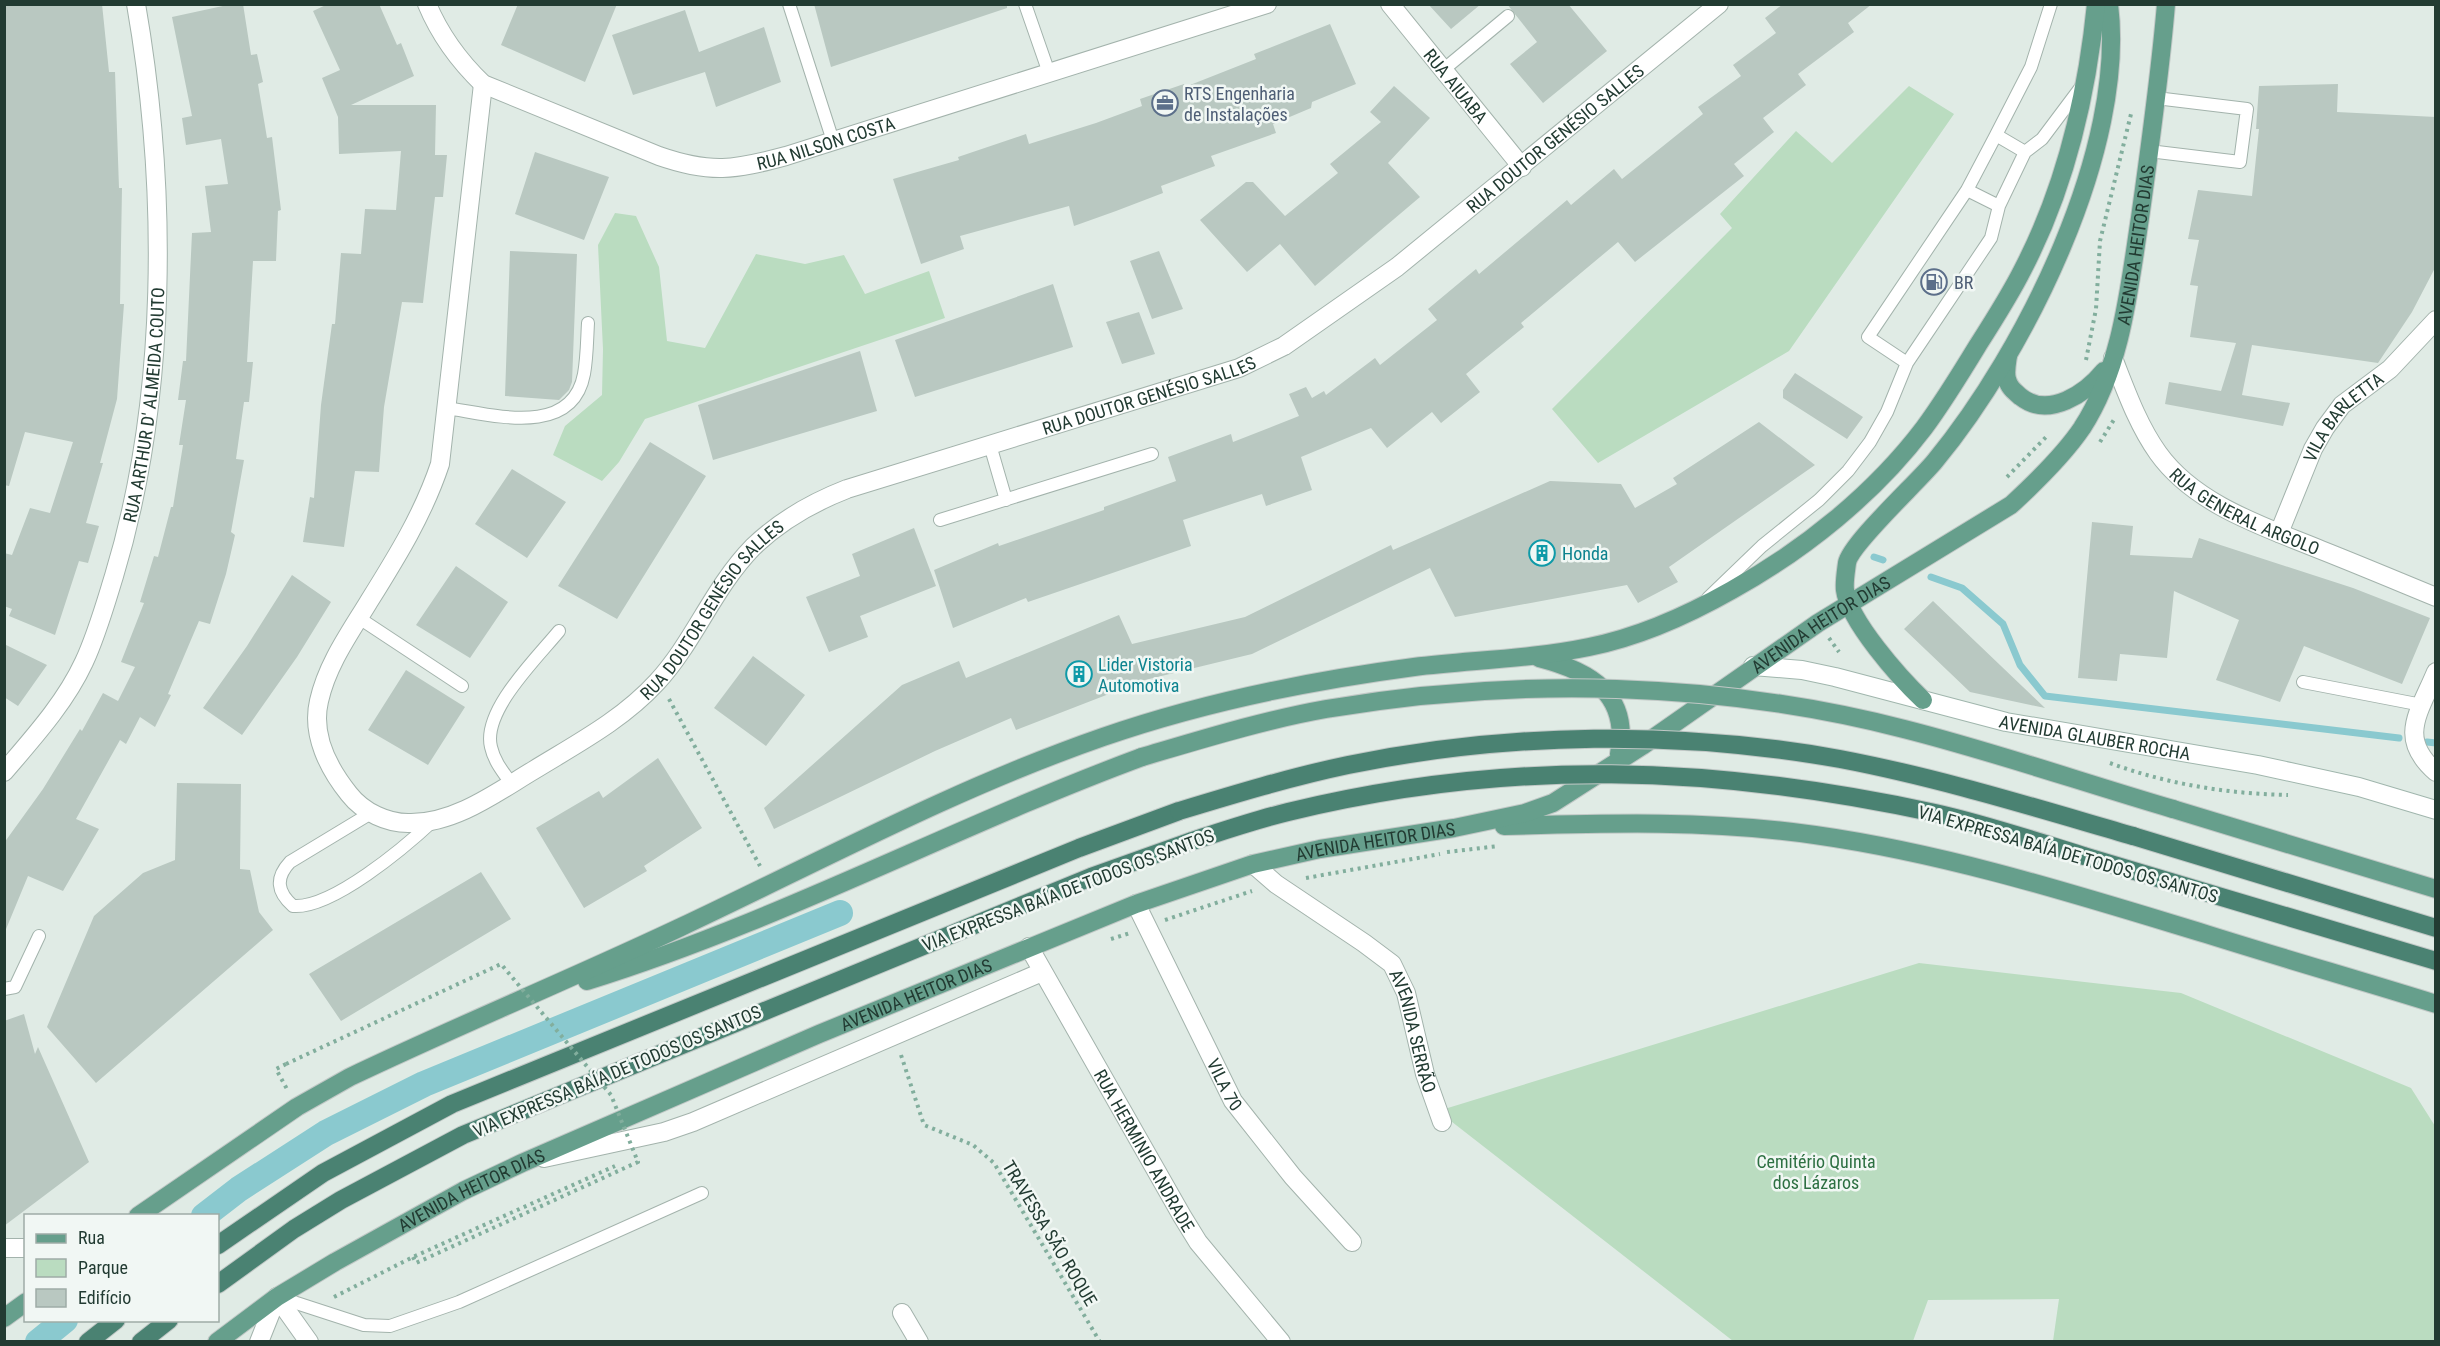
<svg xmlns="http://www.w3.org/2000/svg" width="2440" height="1346" font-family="'Roboto Condensed',sans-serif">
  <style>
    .green { fill: #badcc0 }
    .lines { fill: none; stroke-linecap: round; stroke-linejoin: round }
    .stream { stroke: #8ac9cf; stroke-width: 7 }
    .canal { stroke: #8ac9cf; stroke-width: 26 }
    .building { fill: #b9c8c1 }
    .service-casing { stroke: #a3b3ac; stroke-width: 14 }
    .minor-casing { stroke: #a3b3ac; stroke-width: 20 }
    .tertiary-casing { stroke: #a3b3ac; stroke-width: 20 }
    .secondary-casing { stroke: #a0b6ad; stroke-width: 20 }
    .primary-casing { stroke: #c1c8c6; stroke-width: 20 }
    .trunk-casing { stroke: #c1c8c6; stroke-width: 20 }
    .path { stroke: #82ae9d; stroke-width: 4; stroke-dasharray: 3 4.5; stroke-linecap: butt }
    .service { stroke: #fff; stroke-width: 12 }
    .minor { stroke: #fff; stroke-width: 18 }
    .tertiary { stroke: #fff; stroke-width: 18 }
    .secondary { stroke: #fff; stroke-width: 18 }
    .primary { stroke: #669f8c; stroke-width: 18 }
    .trunk { stroke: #4a8272; stroke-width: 18 }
    .primary-bridge-casing { stroke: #c1c8c6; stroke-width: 20; stroke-linecap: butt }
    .trunk-bridge-casing { stroke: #c1c8c6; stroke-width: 20; stroke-linecap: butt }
    .path-bridge { stroke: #82ae9d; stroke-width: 4; stroke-dasharray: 3 4.5; stroke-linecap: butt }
    .primary-bridge { stroke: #669f8c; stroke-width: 18 }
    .trunk-bridge { stroke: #4a8272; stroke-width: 18 }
    .labels { text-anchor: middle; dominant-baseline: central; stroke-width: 5; stroke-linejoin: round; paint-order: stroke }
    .street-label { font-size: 18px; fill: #223b32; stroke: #f1f7f4 }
    .service-label { font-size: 18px; fill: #4e5e75; stroke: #f1f7f4; text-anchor: start }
    .culture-label { font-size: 18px; fill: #0d838f; stroke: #f1f7f4; text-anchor: start }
    .park-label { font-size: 18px; fill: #2d7042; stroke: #f1f7f4 }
  </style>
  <rect width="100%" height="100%" fill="#e0ebe5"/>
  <path class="green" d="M1909,86l45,28 -165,237 -191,112 -46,-54 180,-181 -12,-14 76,-83 36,32z
    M615,213l21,3 23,51 8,74 38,7 51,-94 49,10 39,-9 21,39 64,-23 16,47 -300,101 -26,43 -17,19 -49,-26 12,-29 37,-31 1,-46 -5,-104z
    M1919,963l262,30 230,95 24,38v215h-382l6,-42 -131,1 -15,41h-180l-295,-230z"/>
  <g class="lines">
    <path class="stream" d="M1874,557l9,3
      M1931,577l31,11 41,36 17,41 25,31 354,42
      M2427,742l9,1"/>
    <path class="canal" d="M204,1216l35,-27 87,-56 98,-49 416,-171
      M38,1342l27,-22"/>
  </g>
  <path class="building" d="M4,4h98l7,68h6l4,116h3l-2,116h4l-7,95 -17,64h3l-17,60 13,3 -11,37 -9,-2 -24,74 -46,-19 3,-7 -8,-3v-53l8,2 18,-47 20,5 23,-71 -48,-10 -16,54 -5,-1z
    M232,4h11l8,51 6,-1 6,28 -5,2 9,54 5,-1 9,73 -3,1 -2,50h-23l-6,101h6l-4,40h-5l-8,57 8,1 -13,72 4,3 -9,39 -16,50 -11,-3 -31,73 3,1 -16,32 -15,-10 -14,27 -6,-4 -44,79 23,10 -36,62 -35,-15 -24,58v-91l39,-54 37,-60 2,2 21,-38 15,8 17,-34 -14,-5 23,-59 -4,-1 14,-46 4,1 13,-50h2l10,-62h-4l7,-45h-8l5,-39h3l6,-128 19,-1 -6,-46 23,-2 -7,-45 -35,6 -4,-27 10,-2 -20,-99z
    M328,4h51l18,41 4,-2 13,33 -63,29h85l-1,50h12l-4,42h-8l-12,106 -21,-1 -18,105 -5,65 -24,-1 -11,76 -41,-5 7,-45 4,1 7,-93 11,-81h3l6,-71 20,1 4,-45 31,1 5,-59 -62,3 -1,-37 -16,-39 18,-8 -27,-59z
    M518,4h99l-32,78 -84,-37z
    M814,4h193v4l-176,59z
    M1428,4h53l-30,25z
    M1507,4h61l39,47 -64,52 -33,-39 27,-22z
    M1783,4h89l-24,19 6,9 -56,42 8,11 -43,33 11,14 -40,32 10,12 -109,86 -17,-20 -97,81 3,4 -58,47 14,18 -39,31 -9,-11 -45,36 -16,-20 -70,29 11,33 -46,16 -4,-12 -79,26 8,26 -163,56 -2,-4 -73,30 -19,-58 64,-27 1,3 105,-36v-3l72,-26 -8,-24 63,-23 2,8 66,-26 -10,-22 17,-7 6,11 12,-7 2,4 49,-37 5,7 57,-45 -9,-11 48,-40 3,5 88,-74 4,5 43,-36 8,10 81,-65 -5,-7 43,-31 -8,-11 43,-32 -11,-15z
    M685,10l14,42 65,-25 17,55 -65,25 -11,-35 -72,23 -21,-60z
    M1330,24l26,60 -44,18 -1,6 -38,16 3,9 -65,23 4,10 -54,20 2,7 -47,18 -42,15 -5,-20 -109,30 4,13 -43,15 -28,-85 66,-19 -1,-3 68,-23 3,10 67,-21 46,-17 -2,-7 44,-15 1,3 71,-28 -2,-5z
    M2338,84l-1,28 99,5v149l-24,46 -34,51 -126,-18 -10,50 48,8 -7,23 -118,-22 4,-22 52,9 15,-48 -46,-6 8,-51 -8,-1 9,-45 -11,-1 10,-49 54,6 7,-67h-3l3,-43z
    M1394,86l36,32 -42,45 32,34 -105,89 -35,-42 -33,28 -47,-52 46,-38h7l32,34 53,-43 -8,-9 51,-42 -11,-10z
    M535,152l74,25 -25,63 -69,-26z
    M510,251l67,3 -5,128 -3,8 -10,10 -54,-4z
    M1159,251l24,58 -31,10 -22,-58z
    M1053,284l20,63 -158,50 -20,-57z
    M1139,312l16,42 -33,10 -16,-42z
    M860,351l17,60 -164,49 -15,-55z
    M1795,373l68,44 -16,22 -64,-41v-8z
    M1759,422l56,43 -146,102 9,15 -40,21 -11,-18 -172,32 -25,-49 -178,86 -107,26 -129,50 -5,-12 -76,33 -161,78 -10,-21 138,-123 57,-24 7,17 153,-63 13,29 113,-27 146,-72 2,5 157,-69 71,3 14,24 42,-24 -4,-6z
    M650,442l56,34 -89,143 -59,-33z
    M512,469l54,33 -39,56 -52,-34z
    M2092,522l41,4 -3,29 62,3 7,-20 154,50 77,30 -28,66 -98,-38 -24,56 -64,-22 23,-60 -65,-29 -7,67 -47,-4 -3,27 -39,-3z
    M914,528l22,58 -76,30 8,21 -39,15 -23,-55 54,-21 -8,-22z
    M456,566l52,36 -38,56 -54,-33z
    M292,575l39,27 -34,55 -55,78 -39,-27 44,-62z
    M1933,601l112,107 -75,-16 -66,-63z
    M4,644l43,21 -29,41 -14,-9z
    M753,656l52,39 -39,51 -52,-38z
    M406,670l59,37 -37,58 -60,-35z
    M658,758l44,70 -58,38 3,5 -63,37 -48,-80 63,-37 4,7z
    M177,783l64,1 -1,85 10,1 9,42 14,18 -177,153 -49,-56 47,-111 49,-43 32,-13z
    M481,872l30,47 -170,102 -32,-47z
    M24,1014l11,40 3,-7 51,115 -85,64v-205z"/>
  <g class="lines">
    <g class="service-casing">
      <path id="service" d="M789,4l44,137
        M1025,4l24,69
        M1443,70l65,-54
        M1996,135l35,-68 20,-63
        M2149,151l91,11 7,-53 -91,-11
        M1967,190l32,16
        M1907,363l-39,-26 99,-147 29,-55 29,17
        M446,408c44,6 126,31 138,-34 3,-16 3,-34 4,-51
        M990,445l16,55
        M940,520l212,-66
        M1708,598l54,-52 57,-46 29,-29 22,-29 17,-30 20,-49 84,-125 8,-32 26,-54 17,-13 39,-52
        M359,618l103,68
        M2303,682l119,23
        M511,783c-8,-11 -17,-22 -20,-36 -9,-36 46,-89 68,-116
        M371,813l-81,49c-15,16 -13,30 3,44 39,3 112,-59 141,-86
        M4,989l11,-2 24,-51
        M278,1297l86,28 26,1 69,-24 243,-109"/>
    </g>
    <g class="minor-casing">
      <g id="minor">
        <path id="s1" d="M427,4c13,31 32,57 56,80l176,72c52,18 75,14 127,0l481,-152"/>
        <path id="s2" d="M1390,4l132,163"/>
        <path id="s3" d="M483,84l-43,380c-17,51 -44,94 -72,139 -19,31 -41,62 -49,98 -8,34 10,68 30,93 14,18 39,30 62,29 45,0 86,-31 123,-53 44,-27 88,-50 123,-88 37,-40 56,-94 96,-135 28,-27 58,-44 94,-58l392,-121 45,-22 113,-79 322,-263"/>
        <path id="s4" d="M2279,533l34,-84 12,-21 17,-23 48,-36 46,-49"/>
        <path id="s5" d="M1253,864l23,20 88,59 28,21 14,29 19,81 17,48"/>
        <path id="s6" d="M1136,904l97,197 60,76 59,65"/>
        <path id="s7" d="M1029,947l153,269 16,26 83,100"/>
        <path d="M544,1158l120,-26 29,-10 349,-150"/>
        <path d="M902,1313l17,29"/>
        <path d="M259,1342l18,-45"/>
      </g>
    </g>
    <g class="tertiary-casing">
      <g id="tertiary">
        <path id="s8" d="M2113,358c13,33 25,67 45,95 37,52 107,74 163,97 38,15 76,31 115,47"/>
        <path d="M2436,672c-17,41 -39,66 0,100"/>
        <path id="s9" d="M4,772c29,-34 61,-69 80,-110 13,-28 21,-57 30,-86 54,-178 54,-388 22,-572"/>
        <path d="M4,1248h22"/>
        <path d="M277,1297l32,45"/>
      </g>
    </g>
    <g class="secondary-casing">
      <g id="secondary">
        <path id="s10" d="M1753,666l49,4 33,7 171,45 252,43 101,22 77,23"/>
      </g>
    </g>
    <g class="primary-casing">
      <g id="primary">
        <path d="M2008,356c-1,7 -3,16 -1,23 2,9 8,13 14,18 28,22 65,-4 83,-26"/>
        <path d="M1539,658c51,13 91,36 80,96"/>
        <path d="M1923,700c-23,-22 -74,-79 -78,-110 -1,-8 1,-19 2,-27 3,-19 72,-82 88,-102 90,-109 192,-313 174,-457"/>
        <path d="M2173,809l263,80"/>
        <path d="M1504,826c104,-3 208,-6 311,9 134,19 262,60 391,99 76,24 153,46 230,70"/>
        <path d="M587,981c191,-59 368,-155 555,-224"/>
        <path d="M138,1216l159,-109 53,-30c109,-52 221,-98 331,-150 140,-66 275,-139 422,-190 101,-35 205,-56 311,-70 58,-7 117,-8 175,-20 50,-10 99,-32 143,-57 72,-40 142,-96 192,-162 20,-27 37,-55 54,-83 16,-25 32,-50 45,-76 42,-81 64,-174 73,-265"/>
        <path d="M4,1318l22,-16"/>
        <path id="s11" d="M217,1342l60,-45 58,-35 128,-71 59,-28 297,-129 317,-130 117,-40 67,-15 134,-21 71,-15 28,-10 89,-57 176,-123 193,-118c25,-23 52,-49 71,-77 40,-62 47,-139 58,-210 10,-71 20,-142 26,-214"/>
      </g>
    </g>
    <g class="trunk-casing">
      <path id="trunk" d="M2133,836l303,92
        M2084,856l352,105
        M218,1245l105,-72 129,-69 627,-256 100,-37
        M218,1284l76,-55 47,-29 122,-65 628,-258 101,-36
        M88,1342l28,-22
        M141,1342l28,-22"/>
    </g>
    <path class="path" d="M2086,360l10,-51 4,-68 31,-127
      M2100,442l15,-24
      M2007,477l41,-42
      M1829,638l10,14
      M669,699l91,167
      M2110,763c56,21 119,31 178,32
      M1447,852l52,-6
      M1306,878l134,-24
      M1165,920l87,-29
      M1111,939l19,-6
      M901,1055l23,70 49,20 21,18 106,179
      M286,1064l-10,5 12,22
      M413,1257l3,6 11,-5
      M334,1297l79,-40 202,-91"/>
    <use href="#service" class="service"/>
    <use href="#minor" class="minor"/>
    <use href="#tertiary" class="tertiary"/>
    <use href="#secondary" class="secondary"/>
    <use href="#primary" class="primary"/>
    <use href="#trunk" class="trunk"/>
    <g class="primary-bridge-casing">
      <path id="primary-bridge" d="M1142,757c61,-18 122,-37 184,-48 191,-32 391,-28 578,20 91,23 180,54 269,80"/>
    </g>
    <g class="trunk-bridge-casing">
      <path id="trunk-bridge" d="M1179,811c56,-17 112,-34 169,-46 161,-33 331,-35 492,-6 100,19 196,49 293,77
        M1192,841c31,-10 63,-21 96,-29 222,-54 425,-47 647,1 50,11 100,28 149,43"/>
    </g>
    <path class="path-bridge" d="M286,1064l215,-100 110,131 27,67 -211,96"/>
    <use href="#primary-bridge" class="primary-bridge"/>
    <use href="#trunk-bridge" class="trunk-bridge"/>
  </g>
  <defs>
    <g id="office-ring" transform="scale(1.35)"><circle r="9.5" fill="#f1f7f4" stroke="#5c6f8a" stroke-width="1.5"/><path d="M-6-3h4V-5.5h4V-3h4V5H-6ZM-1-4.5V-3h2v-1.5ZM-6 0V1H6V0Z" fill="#5c6f8a"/></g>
    <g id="fuel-ring" transform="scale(1.35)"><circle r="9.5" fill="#f1f7f4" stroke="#5c6f8a" stroke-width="1.5"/><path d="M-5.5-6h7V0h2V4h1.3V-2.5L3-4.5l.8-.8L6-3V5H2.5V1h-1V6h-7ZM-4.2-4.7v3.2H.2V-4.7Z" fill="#5c6f8a"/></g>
    <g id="building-ring" transform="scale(1.35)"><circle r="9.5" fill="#f1f7f4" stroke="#0f9aa8" stroke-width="1.5"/><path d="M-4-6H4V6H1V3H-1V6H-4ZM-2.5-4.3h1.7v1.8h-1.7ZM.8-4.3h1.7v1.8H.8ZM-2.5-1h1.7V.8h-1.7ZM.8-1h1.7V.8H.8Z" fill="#0f9aa8"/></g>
  </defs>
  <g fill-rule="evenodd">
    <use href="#office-ring" x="1165" y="103"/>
    <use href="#fuel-ring" x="1934" y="282"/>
    <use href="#building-ring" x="1542" y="553"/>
    <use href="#building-ring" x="1079" y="674"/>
  </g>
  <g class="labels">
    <g class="street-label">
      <text stroke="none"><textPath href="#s2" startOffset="105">RUA AIUABA</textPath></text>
      <text stroke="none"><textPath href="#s3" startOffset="2188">RUA DOUTOR GENÉSIO SALLES</textPath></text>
      <text stroke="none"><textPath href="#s1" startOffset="460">RUA NILSON COSTA</textPath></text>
      <text stroke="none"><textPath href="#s11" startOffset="2295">AVENIDA HEITOR DIAS</textPath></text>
      <text stroke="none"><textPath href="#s3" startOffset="1702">RUA DOUTOR GENÉSIO SALLES</textPath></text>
      <text stroke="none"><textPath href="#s9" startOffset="402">RUA ARTHUR D' ALMEIDA COUTO</textPath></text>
      <text stroke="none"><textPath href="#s4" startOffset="135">VILA BARLETTA</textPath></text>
      <text stroke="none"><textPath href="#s8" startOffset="212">RUA GENERAL ARGOLO</textPath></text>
      <text stroke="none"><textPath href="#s3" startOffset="1200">RUA DOUTOR GENÉSIO SALLES</textPath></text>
      <text stroke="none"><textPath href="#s11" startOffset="1773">AVENIDA HEITOR DIAS</textPath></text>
      <text stroke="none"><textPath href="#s10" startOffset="350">AVENIDA GLAUBER ROCHA</textPath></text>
      <text stroke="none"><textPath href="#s11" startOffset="1269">AVENIDA HEITOR DIAS</textPath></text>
      <text transform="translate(2068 854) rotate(16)">VIA EXPRESSA BAÍA DE TODOS OS SANTOS</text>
      <text transform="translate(1068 890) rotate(-21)">VIA EXPRESSA BAÍA DE TODOS OS SANTOS</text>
      <text stroke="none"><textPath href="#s11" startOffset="783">AVENIDA HEITOR DIAS</textPath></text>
      <text stroke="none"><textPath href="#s5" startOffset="242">AVENIDA SERRÃO</textPath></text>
      <text transform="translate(617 1071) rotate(-23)">VIA EXPRESSA BAÍA DE TODOS OS SANTOS</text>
      <text stroke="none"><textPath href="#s6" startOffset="201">VILA 70</textPath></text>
      <text stroke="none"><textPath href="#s7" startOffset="234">RUA HERMINIO ANDRADE</textPath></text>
      <text stroke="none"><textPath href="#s11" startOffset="297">AVENIDA HEITOR DIAS</textPath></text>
      <text transform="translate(1050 1233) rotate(59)">TRAVESSA SÃO ROQUE</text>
    </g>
    <g class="service-label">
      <text x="1184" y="93">RTS Engenharia<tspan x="1184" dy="21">de Instalações</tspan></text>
      <text x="1954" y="282">BR</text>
    </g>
    <g class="culture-label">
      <text x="1562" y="553">Honda</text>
      <text x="1098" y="664">Lider Vistoria<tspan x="1098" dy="21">Automotiva</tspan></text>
    </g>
    <g class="park-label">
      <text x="1816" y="1161">Cemitério Quinta<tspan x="1816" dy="21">dos Lázaros</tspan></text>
    </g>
  </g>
  <rect width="2440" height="1346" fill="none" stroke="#223b32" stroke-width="12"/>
  <rect x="24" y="1214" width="195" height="108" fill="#f1f7f4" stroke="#9eaca6" stroke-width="1.5"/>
  <rect x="36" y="1234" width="30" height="9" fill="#669f8c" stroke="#9eaca6" stroke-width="1.5"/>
  <text x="78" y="1244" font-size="18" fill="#223b32">Rua</text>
  <rect x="36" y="1259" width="30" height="18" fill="#badcc0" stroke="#9eaca6" stroke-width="1.5"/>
  <text x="78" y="1274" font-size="18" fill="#223b32">Parque</text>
  <rect x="36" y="1289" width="30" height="18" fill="#b9c8c1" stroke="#9eaca6" stroke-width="1.5"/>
  <text x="78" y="1304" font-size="18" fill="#223b32">Edifício</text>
</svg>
